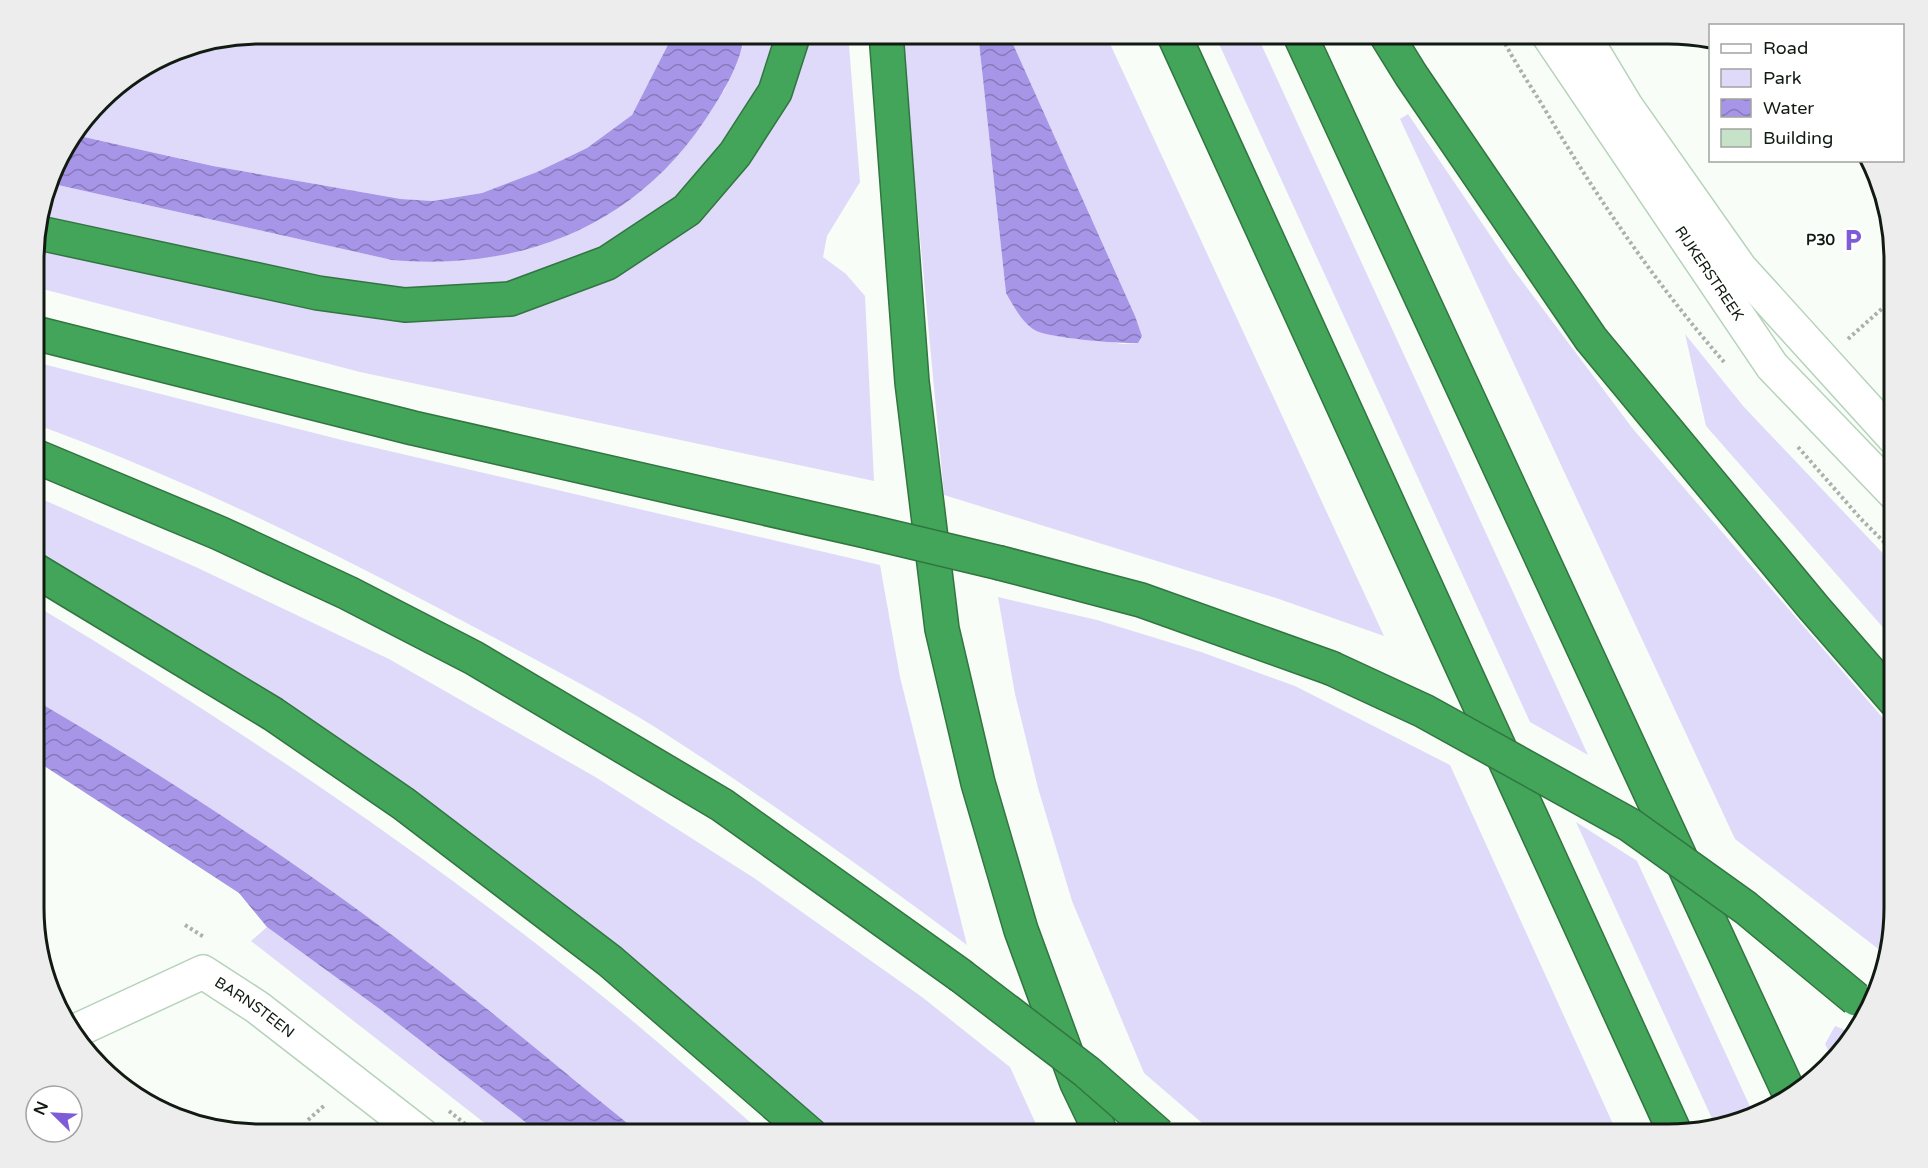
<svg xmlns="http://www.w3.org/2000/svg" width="1928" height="1168" font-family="'Varela Round',sans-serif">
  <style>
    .green { fill: #dfdafa }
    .water { fill: url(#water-waves) }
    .building { fill: #c6e2c9 }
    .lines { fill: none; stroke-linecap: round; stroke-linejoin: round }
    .street-casing { stroke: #b6d2b9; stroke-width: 36 }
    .secondary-casing { stroke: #b6d2b9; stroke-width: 36 }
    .highway-casing { stroke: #327541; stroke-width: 36 }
    .path { stroke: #abb2ac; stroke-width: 4; stroke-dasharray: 3 3; stroke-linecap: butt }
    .street { stroke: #fff; stroke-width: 33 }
    .secondary { stroke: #fff; stroke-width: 33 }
    .highway { stroke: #43a55a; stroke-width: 33 }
    .highway-bridge-casing { stroke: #327541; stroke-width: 36; stroke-linecap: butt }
    .highway-bridge { stroke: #43a55a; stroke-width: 33 }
    .labels { text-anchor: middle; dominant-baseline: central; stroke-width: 4.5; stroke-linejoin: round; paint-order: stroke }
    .poi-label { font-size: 15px; font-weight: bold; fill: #111b12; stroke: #fff; text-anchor: end }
    .street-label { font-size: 15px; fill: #111b12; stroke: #fff }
    .rim { fill: none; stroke: #111b12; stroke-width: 3 }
  </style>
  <defs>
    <pattern id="water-waves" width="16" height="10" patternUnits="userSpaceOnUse" patternTransform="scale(1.5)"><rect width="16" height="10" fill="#a795e7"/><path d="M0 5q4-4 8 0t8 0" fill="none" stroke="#8779ba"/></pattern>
  </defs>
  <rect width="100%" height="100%" fill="#f8fdf8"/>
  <path class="green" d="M260,33h414l-42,82 -45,33 -50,24 -55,21 -49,8 -32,-2 -188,-33 -138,-31 35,-46 63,-39z
    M745,33h36l-19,54 -36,59 -51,57 -73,51 -96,32 -100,6 -85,-9 -283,-64 11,-36 343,77 332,-169 19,-45z
    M807,33h41l12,149 -33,54 -4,21 23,17 19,22 9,185 -514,-109 -325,-85v-46l377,75 281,-98z
    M901,33h77l28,260 33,39 84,12 14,-1 5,-7 -7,-19 -127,-284h97l279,603 -108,-38 -332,-103z
    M1214,33h42l332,722 -58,-33z
    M1408,114l105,155 120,160 262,303v191l-10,31 -150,-115 -335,-720z
    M1685,334l59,73 151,159v75l-189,-215z
    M35,362l311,79 534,124 20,112 67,268c-101,-75 -203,-148 -309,-216 -59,-37 -122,-69 -184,-102 -142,-76 -288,-148 -439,-203z
    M35,496l163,72 191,91 208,119 157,100 168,119 88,70 31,68h-215l-68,-62 -723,-516z
    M998,597l99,23 104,32 94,34 155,79 168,370h-402l-72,-62 -72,-172 -34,-113 -23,-94z
    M35,605c202,121 399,254 582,403 50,41 99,85 148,127h-123l-177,-144 -106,-79 -144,-100 -180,-112z
    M1576,822l61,39 116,252 -38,12z
    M267,927l114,83 161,125h-42l-249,-194z
    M1835,1026l20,8 -21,28 -9,-18z"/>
  <path class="water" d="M674,33h71c-5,32 -22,60 -40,87 -72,108 -186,151 -313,140l-343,-77 8,-24 18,-24 138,31 188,33 32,2 49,-8 55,-21 50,-24 45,-33z
    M978,33h30l127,283 7,20 -4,7c-17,1 -84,-5 -99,-11 -15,-6 -25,-25 -33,-39z
    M35,700c149,87 296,185 431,292 59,47 117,96 176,143h-100l-161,-125 -114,-83 -28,-34 -204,-133z"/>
  <path class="building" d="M296,1123l8,12h-36l23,-10z"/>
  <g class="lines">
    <g class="street-casing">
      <g id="street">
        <path id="s1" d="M71,1033l132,-61 54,35 165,128"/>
      </g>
    </g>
    <g class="secondary-casing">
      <g id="secondary">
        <path id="s2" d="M1547,33l225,333 123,128"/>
        <path d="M1582,33l44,73 114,162 154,170"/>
      </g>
    </g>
    <g class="highway-casing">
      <path id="highway" d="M886,33l26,349 30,247 36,154 43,147 56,153 25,52
        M1173,33l503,1102
        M1299,33l492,1064
        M1385,33l26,42 180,264 223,269 81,93
        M35,232l283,61 87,12 105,-6 97,-36 80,-53 48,-56 40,-62 19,-59
        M35,333l378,95 457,104
        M35,456l184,77 129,60 126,65 248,147 238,170
        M1000,563l141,37 190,68
        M35,570l238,144 131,90 206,157 201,174"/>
    </g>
    <path class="path" d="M1500,33c12,26 29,50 44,75 53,90 112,176 180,254
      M1848,339l46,-41
      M1798,447l63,72 34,34
      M185,925l19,12
      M449,1111l30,24
      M308,1120l18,-16"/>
    <use href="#street" class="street"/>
    <use href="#secondary" class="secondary"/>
    <use href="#highway" class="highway"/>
    <g class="highway-bridge-casing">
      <path id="highway-bridge" d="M870,532l130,31
        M1331,668l93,43 206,114 116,83 110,91
        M960,975l127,97 72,63"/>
    </g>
    <use href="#highway-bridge" class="highway-bridge"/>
  </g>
  <defs>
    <g id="parking-bare" transform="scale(1.8)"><path d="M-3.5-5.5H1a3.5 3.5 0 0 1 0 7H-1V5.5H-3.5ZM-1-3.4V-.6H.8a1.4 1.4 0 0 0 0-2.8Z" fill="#7f5cd7" stroke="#fff" stroke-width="2.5" paint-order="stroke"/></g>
  </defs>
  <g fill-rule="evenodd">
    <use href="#parking-bare" x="1853" y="240"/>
  </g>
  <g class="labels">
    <g class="poi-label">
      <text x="1835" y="240">P30</text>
    </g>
    <g class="street-label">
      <text stroke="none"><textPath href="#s2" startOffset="290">RIJKERSTREEK</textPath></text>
      <text stroke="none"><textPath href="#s1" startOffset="208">BARNSTEEN</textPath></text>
    </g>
  </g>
  <path d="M0 0H1928V1168H0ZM260 44H1668A216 216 0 0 1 1884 260V908A216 216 0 0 1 1668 1124H260A216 216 0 0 1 44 908V260A216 216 0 0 1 260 44Z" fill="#ecedec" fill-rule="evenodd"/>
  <path class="rim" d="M260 44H1668A216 216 0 0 1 1884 260V908A216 216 0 0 1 1668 1124H260A216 216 0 0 1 44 908V260A216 216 0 0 1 260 44Z"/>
  <rect x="1709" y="24" width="195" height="138" fill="#ffffff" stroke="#a0a4a0" stroke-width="1.5"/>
  <rect x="1721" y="44" width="30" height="9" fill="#ffffff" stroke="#a0a4a0" stroke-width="1.5"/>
  <text x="1763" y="54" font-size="18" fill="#111b12">Road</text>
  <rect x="1721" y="69" width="30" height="18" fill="#dfdafa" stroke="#a0a4a0" stroke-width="1.5"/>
  <text x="1763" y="84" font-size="18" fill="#111b12">Park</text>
  <rect x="1721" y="99" width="30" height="18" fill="url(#water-waves)" stroke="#a0a4a0" stroke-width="1.5"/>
  <text x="1763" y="114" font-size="18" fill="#111b12">Water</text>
  <rect x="1721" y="129" width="30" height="18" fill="#c6e2c9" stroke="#a0a4a0" stroke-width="1.5"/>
  <text x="1763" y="144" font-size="18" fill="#111b12">Building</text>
  <g transform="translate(54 1114) rotate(294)"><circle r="28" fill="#ffffff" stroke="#a0a4a0" stroke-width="1.5"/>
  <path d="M0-4.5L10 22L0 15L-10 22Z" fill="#7f5cd7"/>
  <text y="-9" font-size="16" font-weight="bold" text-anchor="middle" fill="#111b12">N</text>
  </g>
</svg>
